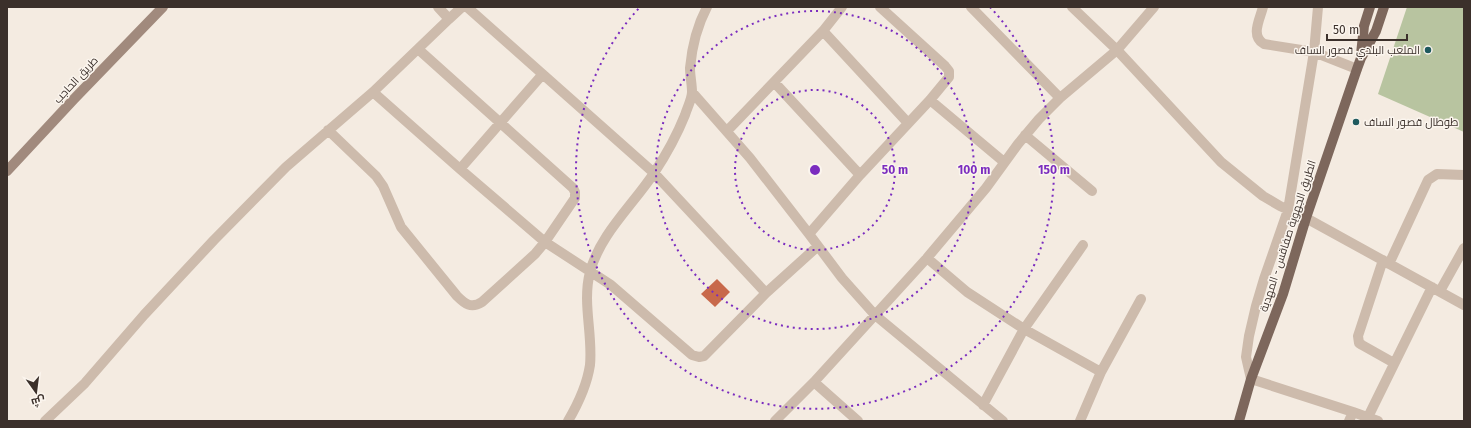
<svg xmlns="http://www.w3.org/2000/svg" width="1471" height="428" font-family="'Fira Sans',Cairo,sans-serif">
  <style>
    .green { fill: #b8c4a0 }
    .building { fill: #c8694b }
    .lines { fill: none; stroke-linecap: round; stroke-linejoin: round }
    .street { stroke: #cdbbac; stroke-width: 10 }
    .secondary { stroke: #a18a7d; stroke-width: 10 }
    .primary { stroke: #7d675c; stroke-width: 10 }
    .ring { fill: none; stroke: #7b2cbf; stroke-width: 2; stroke-dasharray: 2 4 }
    .poi-dot { fill: #1f5a5e; stroke: #fbf5ee; stroke-width: 1.5 }
    .labels { text-anchor: middle; dominant-baseline: central; stroke-width: 3; stroke-linejoin: round; paint-order: stroke }
    .poi-label { font-size: 11px; fill: #3b302b; stroke: #fbf5ee; text-anchor: end }
    .street-label { font-size: 11px; fill: #3b302b; stroke: #fbf5ee }
    .centre { fill: #7b2cbf; stroke: #fbf5ee; stroke-width: 2 }
    .ring-label { font-size: 12px; text-anchor: middle; font-weight: bold; fill: #7b2cbf; stroke: #fbf5ee; stroke-width: 3; stroke-linejoin: round; paint-order: stroke }
  </style>
  <rect width="100%" height="100%" fill="#f4ebe1"/>
  <path class="green" d="M1407,7h57v125l-86,-38z"/>
  <path class="building" d="M717,279l13,13 -15,15 -14,-13z"/>
  <g class="lines">
    <path class="street" d="M467,7l187,166 112,120 52,-47
      M971,7l89,91
      M1072,7l45,43 104,112 42,34 17,10 26,12 158,87
      M1263,7c-3,12 -13,29 1,37l50,8 43,17
      M1318,7l-4,45 -26,158 -24,69 -8,27 -7,30 -3,21 5,22 102,33 -4,9
      M449,19l13,-12
      M823,31l85,92
      M418,49l155,139 2,4v6l-30,44 66,43 81,70 7,2 5,-1 62,-63
      M774,82l86,93
      M692,92l58,66 59,76 33,44 33,37 128,106
      M930,100l74,62
      M328,130l48,46 7,10 18,41 56,69c8,8 14,13 25,6l53,-48 10,-12 -85,-73 -87,-77
      M727,131l96,-100 19,-24
      M1025,135l67,56
      M460,169l82,-94
      M809,234l51,-59 70,-75 19,-23v-6l-4,-5 -65,-59
      M927,258l40,34 57,37 77,43
      M1383,260l-25,76 1,7 3,2 32,18
      M1389,264l39,-84 9,-6 27,1
      M1440,291l24,-43
      M814,382l44,39
      M983,405l41,-76 59,-84
      M1353,412l25,9
      M1368,417l64,-130
      M45,421l40,-38 59,-68 70,-75 72,-73 87,-75 76,-73 -11,-12
      M568,421c10,-17 19,-36 22,-56 3,-31 -8,-62 0,-93 10,-38 43,-67 64,-99 12,-18 23,-38 31,-58 2,-7 7,-16 7,-23 0,-8 -2,-16 -2,-24 2,-22 7,-42 17,-61
      M775,421l39,-39 113,-124 59,-70 32,-44 21,-25 21,-21 57,-48 37,-43
      M1080,421l21,-49 40,-73"/>
    <path class="secondary" d="M7,171l67,-72 89,-92"/>
    <path class="primary" d="M1361,54l3,-28 6,-19
      M1239,421l12,-42 32,-85 23,-76 51,-149 4,-11 15,-27 8,-24"/>
  </g>
  <g class="ring">
    <circle cx="815" cy="170" r="80"/>
    <circle cx="815" cy="170" r="159"/>
    <path d="M990 7A239 239 0 1 1 640 7"/>
  </g>
  <g class="poi-dot">
    <circle cx="1428" cy="50" r="4"/>
    <circle cx="1356" cy="122" r="4"/>
  </g>
  <g class="labels">
    <g class="poi-label">
      <text x="1420" y="50">الملعب البلدي قصور الساف</text>
      <text x="1364" y="122" text-anchor="start">طوطال قصور الساف</text>
    </g>
    <g class="street-label">
      <text transform="translate(76 80) rotate(-47)">طريق الحاجب</text>
      <text transform="translate(1288 236) rotate(-72)">الطريق الجهوية صفاقس - المهدية</text>
    </g>
  </g>
  <circle cx="815" cy="170" r="6" class="centre"/>
  <g class="ring-label">
    <text x="895" y="174">50 m</text>
    <text x="974" y="174">100 m</text>
    <text x="1054" y="174">150 m</text>
  </g>
  <rect width="1471" height="428" fill="none" stroke="#3b302b" stroke-width="16"/>
  <g transform="translate(36 392) rotate(166)" stroke="#fbf5ee" stroke-width="3" paint-order="stroke">
  <path d="M0-3L7 15L0 10L-7 15Z" fill="#3b302b"/>
  <text y="-6" font-size="11" font-weight="bold" text-anchor="middle" fill="#3b302b">ش</text>
  </g>
  <path d="M1327 34v6h80v-6" fill="none" stroke="#3b302b" stroke-width="2"/>
  <text x="1333" y="34" font-size="12" fill="#3b302b" stroke="#fbf5ee" stroke-width="3" paint-order="stroke">50 m</text>
</svg>
